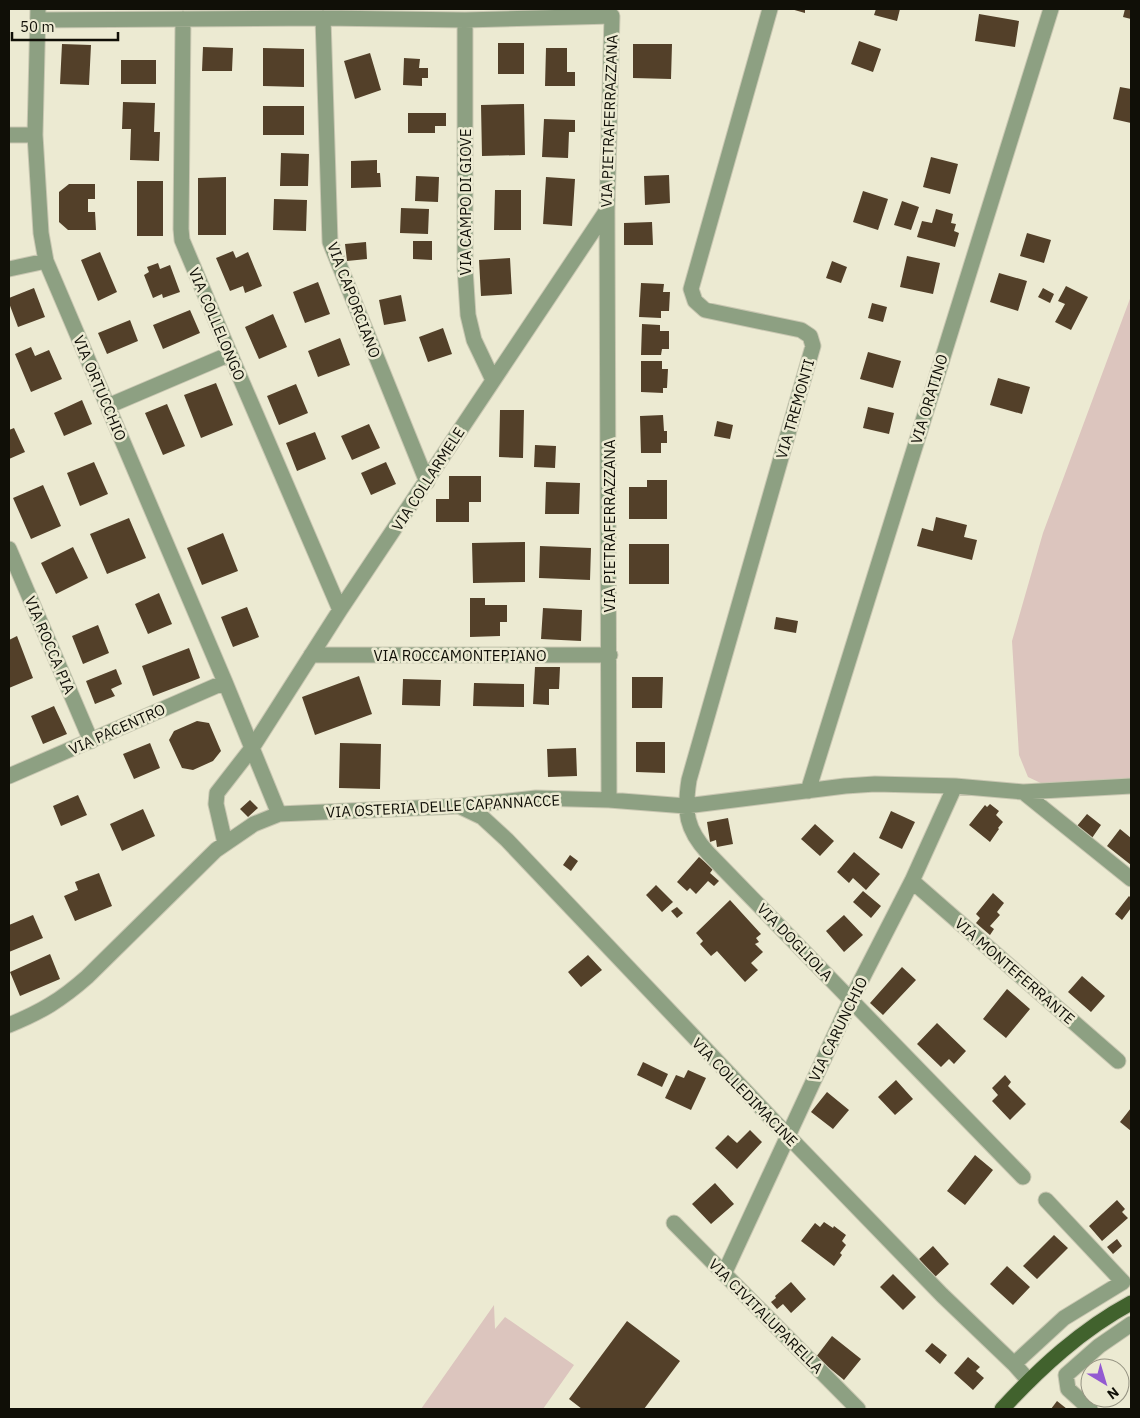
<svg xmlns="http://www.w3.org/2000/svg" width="1140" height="1418" font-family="'IBM Plex Sans',sans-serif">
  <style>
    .green { fill: #dcc5be }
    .building { fill: #534029 }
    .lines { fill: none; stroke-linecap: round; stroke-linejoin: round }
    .minor-casing { stroke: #c9c7b2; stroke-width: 17 }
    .major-casing { stroke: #c9c7b2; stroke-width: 17 }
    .minor { stroke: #8da082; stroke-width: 15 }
    .major { stroke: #41622d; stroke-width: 15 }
    .labels { text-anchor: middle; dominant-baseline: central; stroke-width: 5; stroke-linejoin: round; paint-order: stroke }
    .street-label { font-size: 15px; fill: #100f07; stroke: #ecead2 }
  </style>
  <rect width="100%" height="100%" fill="#ecead2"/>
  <path class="green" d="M1131,296v486l-82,5 -21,-10 -9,-22 -7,-114 31,-108z
    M494,1305l1,24 10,-12 69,48 -31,44h-122z"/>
  <path class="building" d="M791,9h14v4z
    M876,9h24l-3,12 -23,-6z
    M1125,9h6v10l-8,-2z
    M979,14l40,7 -4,26 -40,-6z
    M859,41l22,8 -8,23 -22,-8z
    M498,43h26v31h-26z
    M62,44l29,1 -2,40 -29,-1z
    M633,44h39l-1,35 -38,-1z
    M203,47l30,1 -1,23h-30z
    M263,48l41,1v38l-41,-1z
    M546,48h21v24h8v14h-30z
    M370,53l11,37 -26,9 -11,-38z
    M404,58l16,1 -1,9h9v10h-6v8l-19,-1z
    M121,60h35v24h-35z
    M1120,87l11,2v34l-18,-4z
    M123,102l32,1 -1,29h6l-1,29 -29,-1 1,-31h-9z
    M524,104l1,51 -43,1 -1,-51z
    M263,106h41v29h-41z
    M408,113h38v13h-11v7h-27z
    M544,119l31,1v12h-6l-1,26 -26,-1z
    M281,153l28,1 -1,32h-28z
    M931,157l27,7 -8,30 -27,-7z
    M377,160v13h3l1,14 -30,1v-27z
    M669,175l1,28 -25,2 -1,-29z
    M416,176l23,1 -1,25 -23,-1z
    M226,177v58h-28v-57z
    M546,177l29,2 -3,47 -29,-2z
    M137,181h26v55h-26z
    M69,184h26v15h-7v13h7l1,18h-28l-9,-8v-30z
    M495,190h26v40h-27z
    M863,191l25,8 -10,31 -25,-8z
    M274,199l33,1 -1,31 -33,-1z
    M902,201l17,6 -8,23 -17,-5z
    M401,208l28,1 -1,25 -28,-1z
    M936,209l17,5 -2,9 5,1 -2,7 5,2 -4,14 -38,-10 5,-16 10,2z
    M652,222l1,23h-29v-22z
    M1027,233l24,7 -7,23 -24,-7z
    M413,241h19v19l-19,-1z
    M366,242l1,17 -20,2 -2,-17z
    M233,251l3,7 12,-6 14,34 -17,7 -2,-7 -13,5 -14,-33z
    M100,252l17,40 -19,9 -17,-41z
    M907,256l33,7 -7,31 -33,-7z
    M510,258l2,36 -31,2 -2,-36z
    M832,261l15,6 -6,16 -15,-5z
    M158,263l2,6 10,-4 10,27 -17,6 -1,-4 -9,4 -9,-23 5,-3 -2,-5z
    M999,273l28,8 -9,30 -28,-9z
    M318,282l12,32 -25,9 -12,-31z
    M641,283l23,1 -1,8h7l-1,19h-8v7l-22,-1z
    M1066,286l22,11 -17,33 -16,-8 10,-18 -7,-3z
    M34,288l11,29 -27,10 -9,-24v-5z
    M1043,288l11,6 -4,9 -12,-6z
    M401,295l5,26 -22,4 -5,-25z
    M872,303l15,4 -4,15 -15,-4z
    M190,310l10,23 -37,16 -10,-24z
    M273,314l14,33 -28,12 -14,-32z
    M130,320l8,21 -31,13 -9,-21z
    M642,324l18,1v6h9v18h-7l-1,6h-20z
    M443,328l9,26 -24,8 -9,-25z
    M340,338l10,27 -32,12 -10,-26z
    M31,347l4,9 14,-6 13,29 -31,13 -16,-38z
    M868,352l33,9 -8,27 -33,-9z
    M641,361h21v8h6l-1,19h-4v5l-22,-1z
    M998,378l32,9 -8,27 -32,-9z
    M216,383l17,42 -32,13 -17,-43z
    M296,384l12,29 -29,12 -12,-29z
    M82,400l10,24 -28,12 -10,-23z
    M167,404l18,42 -22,9 -18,-42z
    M868,407l26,6 -5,21 -26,-6z
    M500,410h24l-1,48 -24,-1z
    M663,415l1,16h3v12h-6v10h-20l-1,-37z
    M717,421l16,4 -3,14 -16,-3z
    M369,424l11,24 -28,12 -11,-24z
    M14,428l11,24 -16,7v-29z
    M315,432l11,27 -29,12 -11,-28z
    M535,445l21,1 -1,22 -21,-1z
    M94,462l14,32 -28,12 -13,-33z
    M386,462l10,22 -25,11 -10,-22z
    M449,476h32v26h-12v20h-33v-23h13z
    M647,480h20v39h-38v-32h18z
    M546,482l34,1 -1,31h-34z
    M43,485l18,41 -30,13 -18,-41z
    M936,517l31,8 -3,12 13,3 -5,20 -55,-14 5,-18 11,3z
    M129,518l17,40 -39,16 -17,-40z
    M223,533l15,38 -36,14 -15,-37z
    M525,542v40l-52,1 -1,-40z
    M629,544h40v40h-40z
    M540,546l51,2 -1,32 -51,-2z
    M73,547l15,31 -32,16 -15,-31z
    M159,593l13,31 -24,10 -13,-30z
    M470,598h15v7h22v17h-7v14l-30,1z
    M247,607l12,30 -26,10 -12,-30z
    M543,608l39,2 -1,31 -40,-2z
    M776,617l22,4 -2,12 -22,-4z
    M98,625l11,28 -26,11 -11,-28z
    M17,636l16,42 -24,10v-48z
    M189,648l11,30 -47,18 -11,-30z
    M535,667h25l-1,22h-10v16l-16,-1z
    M116,669l6,15 -11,5 4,7 -20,8 -9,-23z
    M359,676l13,38 -57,21 -13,-38z
    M632,677h31l-1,31h-30z
    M403,679l38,1 -1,26 -38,-1z
    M474,683l50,1v23l-51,-1z
    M54,706l13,28 -24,10 -12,-28z
    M197,721l12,2 12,28 -8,10 -20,9 -11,-2 -13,-28 5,-9z
    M636,742h29v31l-29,-1z
    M150,743l10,25 -26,11 -11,-25z
    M340,743l41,1 -1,45 -41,-1z
    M576,748l1,28 -29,1 -1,-28z
    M78,795l9,20 -26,11 -8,-20z
    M250,800l8,8 -10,9 -8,-8z
    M990,804l9,7 -3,4 7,7 -5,6 1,1 -9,13 -21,-17 16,-20 2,2z
    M143,809l12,27 -33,15 -12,-27z
    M891,811l24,11 -13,27 -23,-11z
    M1087,814l14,11 -9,13 -15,-12z
    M728,818l5,26 -16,3 -1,-7 -6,2 -3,-20z
    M815,824l19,17 -14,15 -19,-17z
    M1120,829l11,9v27l-24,-19z
    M854,852l26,22 -14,16 -13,-12 -4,5 -12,-11z
    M570,855l8,6 -7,10 -8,-6z
    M699,857l14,12 -3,4 9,8 -5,5 -6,-5 -12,13 -6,-6 -3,3 -10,-9z
    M99,873l13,33 -37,15 -11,-25 14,-6 -3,-8z
    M656,885l17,17 -11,10 -16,-17z
    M863,891l18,15 -10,12 -18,-16z
    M993,893l11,10 -7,9 3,3 -10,11 4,3 -4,6 -14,-12 4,-5 -4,-4z
    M1129,896l2,2v10l-9,12 -7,-6z
    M730,900l31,34 -5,4 3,4 -4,2 8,8 -12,11 7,7 -13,12 -28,-31 -6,5 -11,-12 3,-3 -7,-8z
    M677,907l6,6 -6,5 -6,-7z
    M33,915l10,23 -34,14v-27z
    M844,915l19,20 -19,17 -18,-21z
    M50,954l10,25 -40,17 -10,-24z
    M588,955l14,15 -21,17 -13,-15z
    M902,967l14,13 -33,35 -13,-12z
    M1082,976l23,20 -14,16 -23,-20z
    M1007,989l23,20 -24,29 -23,-19z
    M937,1023l29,28 -12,13 -5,-5 -8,8 -24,-23z
    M643,1062l25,12 -6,13 -25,-12z
    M688,1070l18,8 -15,32 -26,-12 11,-23 8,3z
    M1005,1075l6,7 -3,4 18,18 -16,16 -18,-19 6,-6 -6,-7z
    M896,1080l17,19 -18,16 -17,-18z
    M827,1092l22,18 -16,19 -22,-17z
    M1131,1108v23l-11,-9z
    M750,1130l12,12 -25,27 -22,-21 13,-13 9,8z
    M975,1155l18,15 -28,35 -18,-14z
    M715,1183l19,21 -23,20 -19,-20z
    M1117,1200l8,9 -3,3 6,6 -26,23 -13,-15z
    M824,1222l9,6 1,-2 12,9 -4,6 4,4 -6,8 2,2 -8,11 -33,-25 14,-18 5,4z
    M1054,1235l14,13 -31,31 -14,-13z
    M1117,1239l5,7 -9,8 -6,-7z
    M933,1246l16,18 -14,13 -16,-18z
    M1007,1266l23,21 -17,18 -23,-21z
    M893,1274l23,23 -13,13 -23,-23z
    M791,1282l15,17 -15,14 -8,-9 -6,5 -6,-7 5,-4 -1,-2z
    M627,1321l53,40 -36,48h-62l-13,-10z
    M832,1336l29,23 -17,21 -28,-23z
    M932,1343l15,12 -7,9 -15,-13z
    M968,1357l12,10 -4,4 8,7 -11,12 -19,-17z
    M1057,1401l10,8h-16z"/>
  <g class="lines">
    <g class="minor-casing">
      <path id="minor" d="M38,9l-3,126 6,98 5,28 179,421 54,132
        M770,9l-79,280 4,12 10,9 96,20 9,6 3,10 -124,434c-5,32 -3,49 19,73l315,324
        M323,18l7,224 97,240
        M183,19l-2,210 1,11 48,114 110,256
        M38,20l285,-2 142,2 147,-4 -5,194 2,590
        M465,20v248l3,47 6,25 19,40
        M9,135h26
        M9,269l37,-8
        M108,406l122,-52
        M9,549l82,192
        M311,655h299
        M9,776l216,-94
        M808,791l243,-782
        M1023,792l108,87
        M461,807l21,10 25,23 281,296 154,159 72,69 15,17
        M225,843l-9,-39 1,-11 35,-45 88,-138 267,-400
        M912,881l206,180
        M9,1025c32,-13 52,-25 78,-48l129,-127 38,-26 25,-10 181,-8 76,-8 73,2 77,6 159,-20 30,-2 80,2 68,6 108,-6
        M674,1223l184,186
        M724,1274l127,-274 61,-119 43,-95
        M1014,1364l50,-46 59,-36 -77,-82
        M1090,1409l-22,-20 -2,-14 33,-29 32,-22"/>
    </g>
    <g class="major-casing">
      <path id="major" d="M1002,1409c38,-41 79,-79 129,-106"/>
    </g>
    <use href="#minor" class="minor"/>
    <use href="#major" class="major"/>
  </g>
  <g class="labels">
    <g class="street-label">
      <text transform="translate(609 121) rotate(-88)">VIA PIETRAFERRAZZANA</text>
      <text transform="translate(465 202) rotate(-90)">VIA CAMPO DI GIOVE</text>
      <text transform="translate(354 300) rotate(69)">VIA CAPORCIANO</text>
      <text transform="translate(217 324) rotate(67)">VIA COLLELONGO</text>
      <text transform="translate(100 388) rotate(67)">VIA ORTUCCHIO</text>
      <text transform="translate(929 399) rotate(-73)">VIA ORATINO</text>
      <text transform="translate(795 409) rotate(-74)">VIA TREMONTI</text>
      <text transform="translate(428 479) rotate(-57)">VIA COLLARMELE</text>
      <text transform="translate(609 526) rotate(-90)">VIA PIETRAFERRAZZANA</text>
      <text transform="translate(50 645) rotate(67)">VIA ROCCA PIA</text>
      <text x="460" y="655">VIA ROCCAMONTEPIANO</text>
      <text transform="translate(117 729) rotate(-24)">VIA PACENTRO</text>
      <text transform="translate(443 806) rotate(-3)">VIA OSTERIA DELLE CAPANNACCE</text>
      <text transform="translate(795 942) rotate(46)">VIA DOGLIOLA</text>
      <text transform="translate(1015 971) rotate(41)">VIA MONTEFERRANTE</text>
      <text transform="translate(838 1029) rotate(-64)">VIA CARUNCHIO</text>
      <text transform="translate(745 1092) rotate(46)">VIA COLLEDIMACINE</text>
      <text transform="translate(766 1316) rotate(45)">VIA CIVITALUPARELLA</text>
    </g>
  </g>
  <rect width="1140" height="1418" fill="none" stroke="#100f07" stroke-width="20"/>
  <g transform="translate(1105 1383) rotate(142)"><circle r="24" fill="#ecead2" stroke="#949281"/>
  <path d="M0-4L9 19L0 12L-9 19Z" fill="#935ad1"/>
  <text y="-8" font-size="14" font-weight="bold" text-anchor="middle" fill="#100f07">N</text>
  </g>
  <path d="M12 32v8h106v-8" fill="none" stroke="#100f07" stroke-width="2.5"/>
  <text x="20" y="32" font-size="15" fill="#100f07" stroke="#ecead2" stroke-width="4" paint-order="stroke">50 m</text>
</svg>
